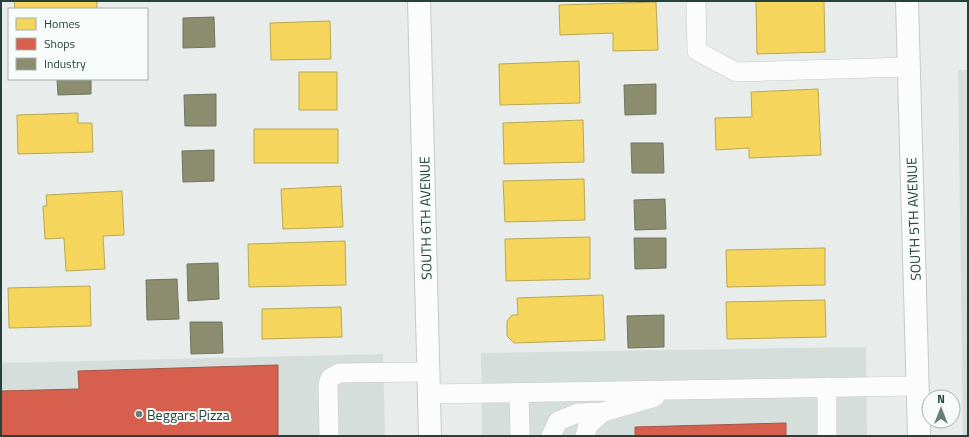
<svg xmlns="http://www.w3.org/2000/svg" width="969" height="437" font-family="'Titillium Web',sans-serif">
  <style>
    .built { fill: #d6dedb }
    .homes { fill: #f6d55c; stroke: #b7a952 }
    .shops { fill: #d6604d; stroke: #a15748 }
    .industry { fill: #8c8c6e; stroke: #6d765f }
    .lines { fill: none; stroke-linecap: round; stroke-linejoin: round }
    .lane-casing { stroke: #c5cac8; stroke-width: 20 }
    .street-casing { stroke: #c5cac8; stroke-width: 24 }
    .secondary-casing { stroke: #c3cbc8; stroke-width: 24 }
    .lane { stroke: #fcfcfc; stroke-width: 19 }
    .street { stroke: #fcfcfc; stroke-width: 22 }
    .secondary { stroke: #fcfcfc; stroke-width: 22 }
    .poi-dot { fill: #697e79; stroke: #f7fbf9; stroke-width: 1.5 }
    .labels { text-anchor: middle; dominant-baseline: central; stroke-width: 4; stroke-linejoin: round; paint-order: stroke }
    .street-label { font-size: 14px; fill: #24423b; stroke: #f7fbf9 }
    .poi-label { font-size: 14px; fill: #24423b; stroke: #f7fbf9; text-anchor: start }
  </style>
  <rect width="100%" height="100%" fill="#e8edeb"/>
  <path class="built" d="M958,70h10v366h-5z
    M866,347l1,89h-385l-1,-83z
    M383,354l2,82h-384v-73z"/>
  <path class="homes" d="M14,1h83v8h-82z
    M756,1h68l1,51 -68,2z
    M656,2l2,48 -45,1v-18l-53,2 -1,-30z
    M330,21l1,38 -60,1 -1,-37z
    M579,61l1,42 -80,2 -1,-41z
    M299,72h38v38h-38z
    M818,89l3,66 -72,3v-10l-33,2 -1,-32 37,-1 -1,-25z
    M78,113v10h14l1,29 -75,2 -1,-39z
    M583,120l1,42 -80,2 -1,-41z
    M254,129h84v34h-84z
    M584,179l1,41 -80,2 -2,-41z
    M341,186l2,41 -60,2 -2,-40z
    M122,191l2,44 -21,1 2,33 -39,2 -2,-33 -19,1 -2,-33h4l-1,-11z
    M590,237v42l-84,2 -1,-42z
    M345,241l1,44 -97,2 -1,-43z
    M825,248v37l-98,2 -1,-37z
    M90,286l1,40 -82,2 -1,-40z
    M603,295l2,45 -91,3 -7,-7v-15l5,-6h6l-1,-17z
    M825,300l1,37 -99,2 -1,-37z
    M341,307l1,30 -80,2v-30z"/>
  <path class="shops" d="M278,365v71h-277v-45l78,-2 -1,-18z
    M786,423v13h-151v-9z"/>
  <path class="industry" d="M214,17l1,30 -32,1v-30z
    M57,79h34v15l-33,1z
    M656,84v30l-31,1 -1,-30z
    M216,94v32h-31l-1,-31z
    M631,143h32l1,30h-32z
    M214,150v31l-31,1 -1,-31z
    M665,199l1,30 -31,1 -1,-30z
    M634,238h32v30l-31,1z
    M218,263l1,36 -31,2 -1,-37z
    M177,279l2,40 -32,1 -1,-40z
    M664,315v32l-36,1 -1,-32z
    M190,322h32l1,31 -32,1z"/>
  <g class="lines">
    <g class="lane-casing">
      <path id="lane" d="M696,1l1,50 39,21 172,-5
        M519,393l1,43
        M429,394l488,-8
        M329,436l-1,-51 2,-7 9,-5 90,-1
        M551,436l7,-15 20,-8 25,-1
        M585,436l3,-11 15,-13 52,-15
        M827,436v-49"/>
    </g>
    <g class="street-casing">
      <path id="street" d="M419,1l11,435"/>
    </g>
    <g class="secondary-casing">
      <path id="secondary" d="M907,1l12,435"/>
    </g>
    <use href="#lane" class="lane"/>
    <use href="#street" class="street"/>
    <use href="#secondary" class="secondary"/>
  </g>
  <circle class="poi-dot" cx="139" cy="414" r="4"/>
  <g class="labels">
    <g class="street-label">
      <text transform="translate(425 218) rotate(-91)">SOUTH 6TH AVENUE</text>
      <text transform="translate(913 219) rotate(-92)">SOUTH 5TH AVENUE</text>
    </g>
    <g class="poi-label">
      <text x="147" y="414">Beggars Pizza</text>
    </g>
  </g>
  <rect width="969" height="437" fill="none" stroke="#24423b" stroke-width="4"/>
  <rect x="8" y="8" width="140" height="72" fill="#f7fbf9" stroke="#a3b1ad"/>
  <rect x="16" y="18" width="20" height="12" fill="#f6d55c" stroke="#a3b1ad"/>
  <text x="44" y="28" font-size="12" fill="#24423b">Homes</text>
  <rect x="16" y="38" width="20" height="12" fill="#d6604d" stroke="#a3b1ad"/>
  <text x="44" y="48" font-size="12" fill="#24423b">Shops</text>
  <rect x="16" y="58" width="20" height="12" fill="#8c8c6e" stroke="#a3b1ad"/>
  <text x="44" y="68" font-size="12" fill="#24423b">Industry</text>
  <g transform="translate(941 409)"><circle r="19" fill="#f7fbf9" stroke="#a3b1ad"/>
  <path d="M0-3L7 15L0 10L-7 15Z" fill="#697e79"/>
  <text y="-6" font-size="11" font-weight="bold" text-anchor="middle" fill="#24423b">N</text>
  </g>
</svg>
